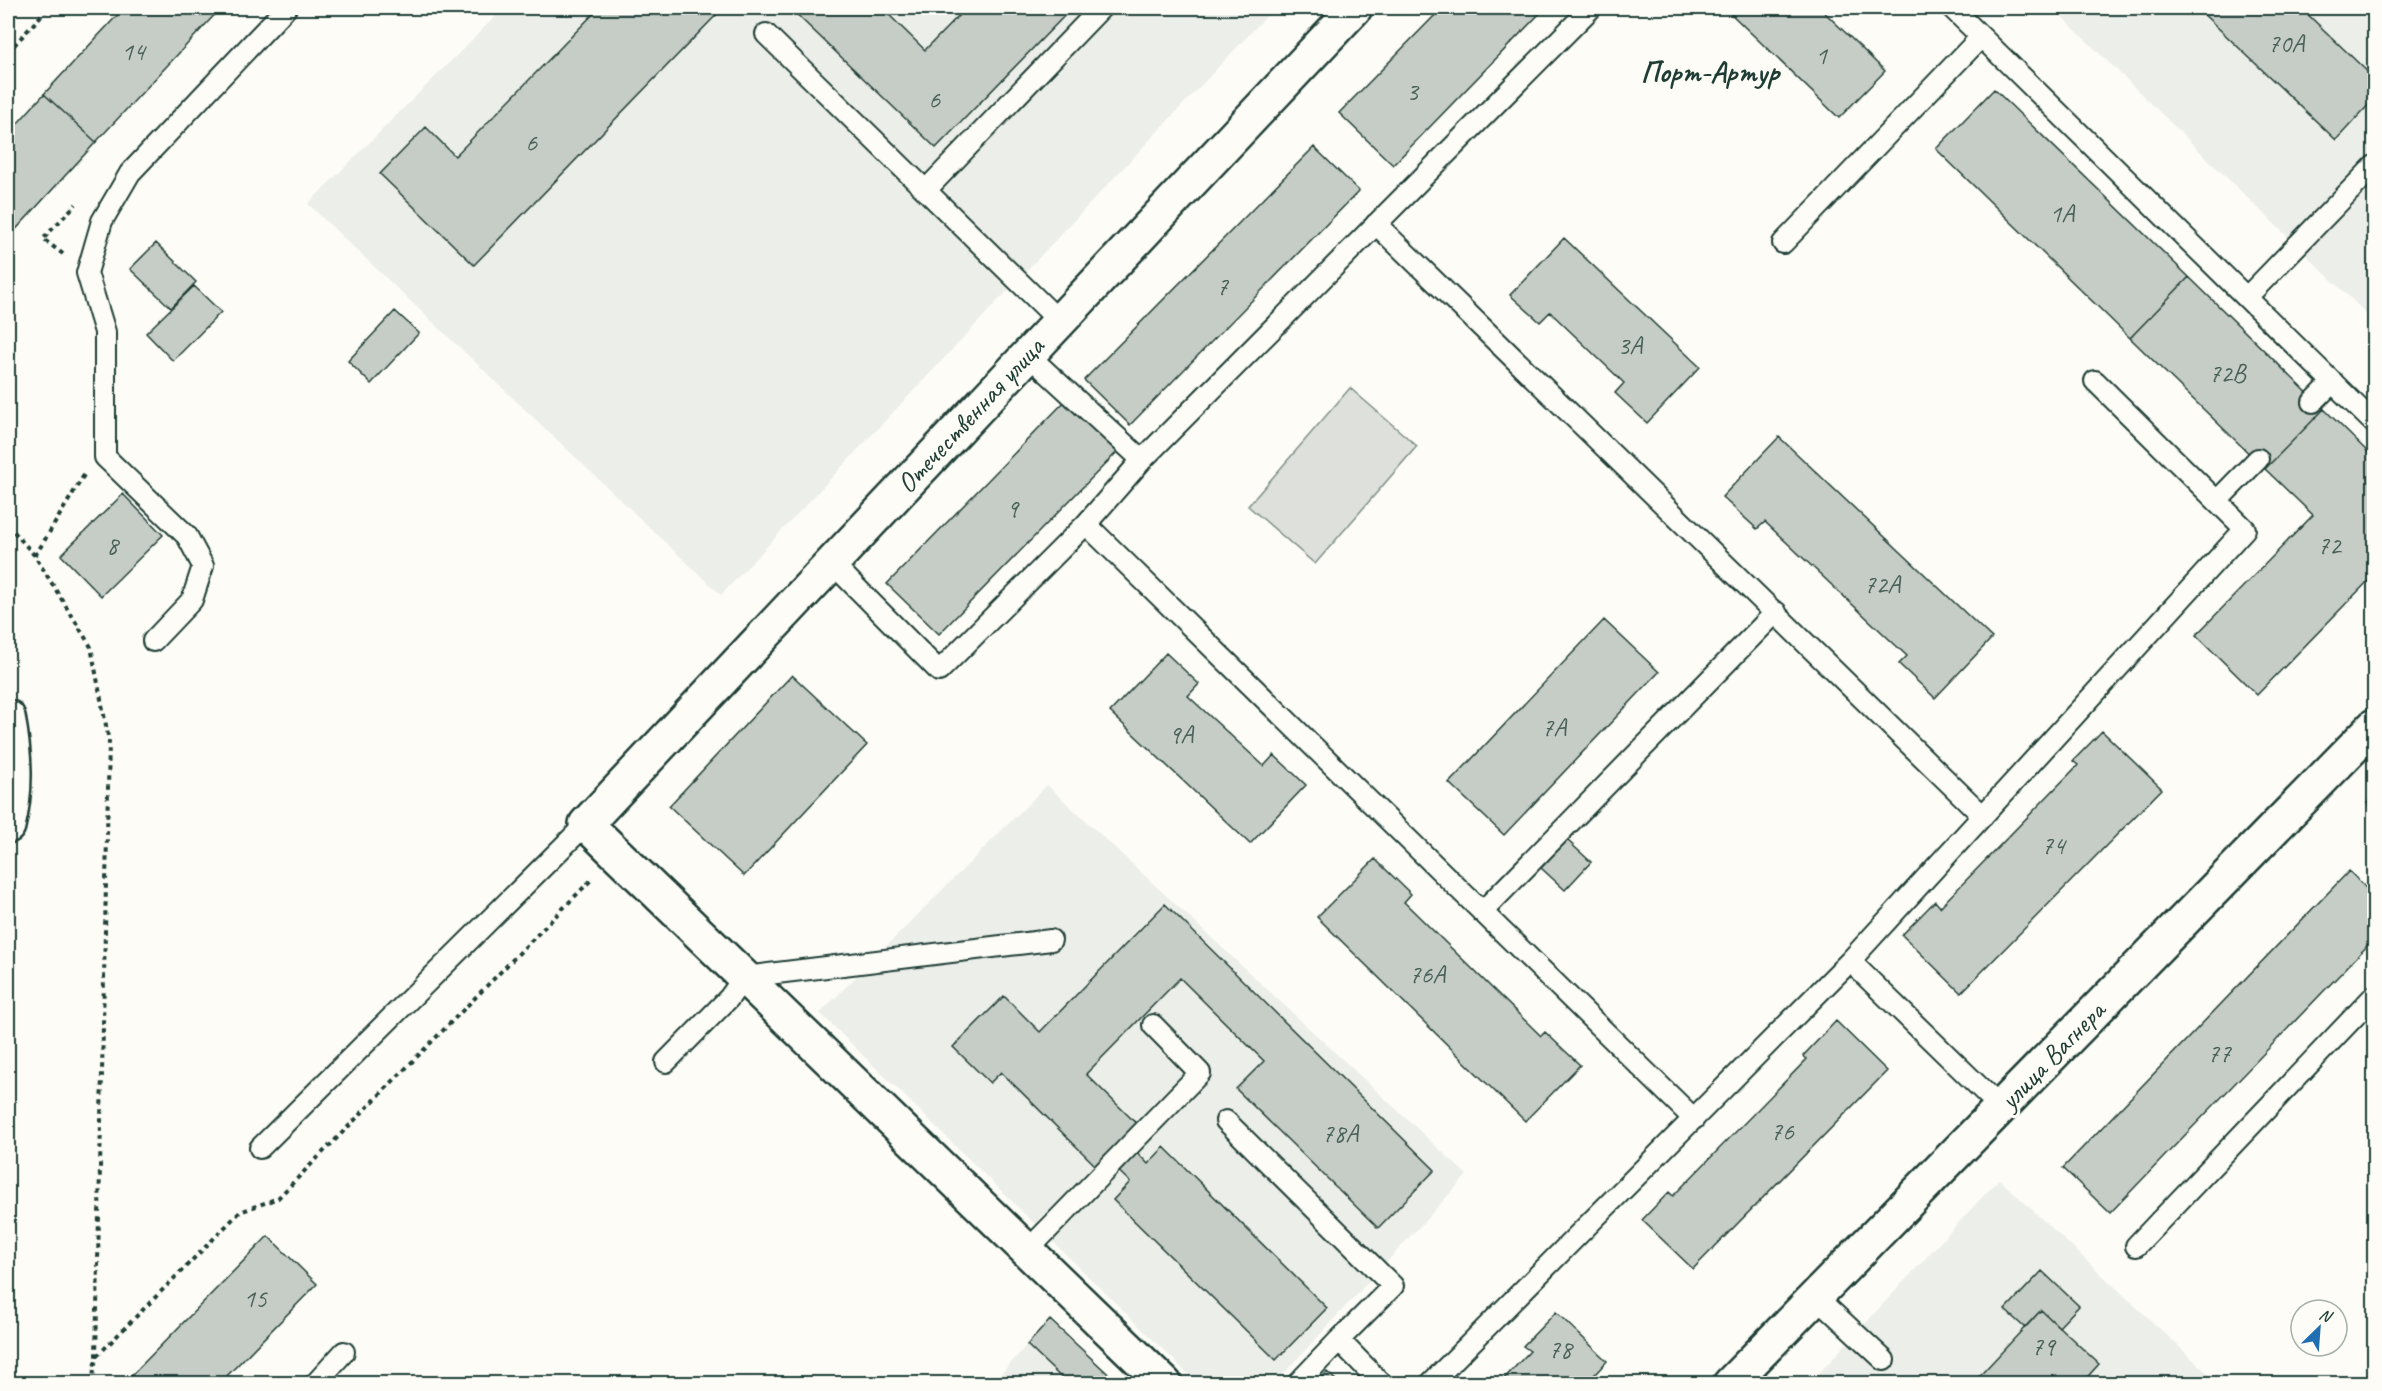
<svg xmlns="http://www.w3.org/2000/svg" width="2382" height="1391" font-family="Caveat,sans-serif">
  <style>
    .built { fill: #eceee9 }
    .green { fill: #dde0db; stroke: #7e8e88; stroke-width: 1.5 }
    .building { fill: #c6cdc7; stroke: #1f3d34; stroke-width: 1.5 }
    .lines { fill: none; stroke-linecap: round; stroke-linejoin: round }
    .service-casing { stroke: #1f3d34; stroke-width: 24 }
    .minor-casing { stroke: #1f3d34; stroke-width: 38 }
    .secondary-casing { stroke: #1f3d34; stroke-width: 38 }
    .path { stroke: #1f3d34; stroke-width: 4; stroke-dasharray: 4.5 4.5; stroke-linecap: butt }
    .service { stroke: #fdfcf7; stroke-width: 20 }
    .minor { stroke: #fdfcf7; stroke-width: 33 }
    .secondary { stroke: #fdfcf7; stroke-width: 33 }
    .labels { text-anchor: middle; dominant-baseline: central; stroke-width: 6; stroke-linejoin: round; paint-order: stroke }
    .number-label { font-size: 26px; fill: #496159 }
    .street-label { font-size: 28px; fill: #1f3d34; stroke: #fdfcf7 }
    .neighbourhood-label { font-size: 30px; font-weight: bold; fill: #1f3d34; stroke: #fdfcf7 }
  </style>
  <rect width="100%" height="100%" fill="#fdfcf7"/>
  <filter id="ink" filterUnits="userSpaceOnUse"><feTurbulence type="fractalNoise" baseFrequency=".0167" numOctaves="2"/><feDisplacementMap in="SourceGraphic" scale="12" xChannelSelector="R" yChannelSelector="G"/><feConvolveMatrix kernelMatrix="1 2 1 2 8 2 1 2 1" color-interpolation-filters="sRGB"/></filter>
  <g filter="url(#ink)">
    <path class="built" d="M504,8h770l-553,587 -413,-391z
      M2053,8h321v313z
      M1047,785l420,390 -192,208h-78l-377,-370z
      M1999,1179l219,204 -409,1z
      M1027,1345l41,38 -76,1z"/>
    <path class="green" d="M1350,388l67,58 -102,118 -67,-58z"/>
    <path class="building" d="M124,8h97l-125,134 -52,-48z
      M599,8h124l-249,257 -94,-91 46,-47 29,29z
      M790,8h92l43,42 41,-42h106l-136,140z
      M1442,8h103l-152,157 -54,-52z
      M1725,8h95l65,63 -46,47z
      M2197,8h104l73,70v21l-38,41z
      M1994,89l195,188 -59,61 -194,-189z
      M44,94l52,48 -88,96v-104z
      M1314,147l45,44 -229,234 -46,-45z
      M1564,238l136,129 -53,56 -32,-30 9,-10 -74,-71 -10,10 -30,-27z
      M156,243l40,39 -25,26 -41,-39z
      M2189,277l135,132 -59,60 -135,-131z
      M194,286l27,26 -48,49 -27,-28z
      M395,311l24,22 -48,51 -23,-23z
      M1069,397l52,51 -182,186 -52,-50z
      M2324,409l50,49v117l-117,120 -61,-60 117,-120 -48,-46z
      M1779,437l213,201 -57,60 -36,-34 8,-8 -142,-134 -8,7 -35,-32z
      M123,494l40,41 -62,61 -40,-41z
      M1604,620l55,52 -155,163 -55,-52z
      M1166,653l33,31 -11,12 76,70 10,-11 32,30 -56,59 -140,-132z
      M792,675l75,70 -123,131 -75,-70z
      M2102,731l60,58 -201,204 -59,-58 33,-34 5,6 138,-142 -5,-4z
      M2374,795v15l-7,-7z
      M1567,840l24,22 -26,28 -24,-22z
      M1375,859l36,35 -7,8 137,134 4,-4 35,33 -55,56 -208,-204z
      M2349,871l25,25v43l-264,274 -47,-45z
      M1165,904l270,266 -57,58 -142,-139 28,-28 -84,-83 -94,96 53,52 -14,14 23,24 16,-17 163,161 -51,52 -163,-160 17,-18 -24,-23 -8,9 -97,-96 -11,11 -37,-36 51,-51 36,36z
      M1836,1021l51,50 -194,198 -51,-49 27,-28 4,4 134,-137 -4,-3z
      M268,1236l49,48 -98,100h-78l-9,-9z
      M2042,1271l37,35 -20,21 -18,-17 -16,18 -20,-18z
      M2041,1310l58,54 -18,20h-109z
      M1556,1312l51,49 -21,23h-87l31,-33 -7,-5z
      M1050,1320l69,64h-51l-41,-39z
      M1327,1372l13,12h-24z
      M132,1375l9,9h-17z"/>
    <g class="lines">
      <g class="service-casing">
        <path id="service" d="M1952,8l422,415
          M766,34l293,287
          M926,190l175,-182
          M1376,224l607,592
          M1783,243l198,-206
          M2247,297l127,-131
          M1027,354l115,106
          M2313,402l20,-20
          M2217,501l41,-42
          M1086,524l608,595
          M832,563l107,108 147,-147 56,-64 449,-452
          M153,641l39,-41 11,-34 -16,-30 -82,-79v-125l-18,-59 15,-52 28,-48 156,-165
          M1482,912l294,-300
          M1850,961l150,146
          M666,1062l63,-64 15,-21 307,-37
          M1226,1121l167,165 -54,54
          M260,1148l326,-324
          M2136,1246l238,-250
          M1027,1251l173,-178 -47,-48
          M1815,1296l69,64
          M315,1384l29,-32
          M1297,1384l42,-44 43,44
          M1430,1384l420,-423 395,-432 -150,-148"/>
      </g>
      <g class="minor-casing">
        <path id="minor" d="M1165,1384l-579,-560 769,-816
          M1730,1384l644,-658"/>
      </g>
      <g class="secondary-casing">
        <path id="secondary" d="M8,717c7,38 9,72 0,109"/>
      </g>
      <path class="path" d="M8,52l40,-44
        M63,254l-20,-15 33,-35
        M8,525l27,31 56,91 18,94 -13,615 -4,28
        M35,556l49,-81
        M97,1356l143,-144 38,-14 314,-319"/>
      <use href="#service" class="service"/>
      <use href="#minor" class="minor"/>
      <use href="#secondary" class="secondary"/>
    </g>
  </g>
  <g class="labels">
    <g class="number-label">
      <text x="2286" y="43">70А</text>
      <text x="133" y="51">14</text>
      <text x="1821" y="55">1</text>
      <text x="1412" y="91">3</text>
      <text x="934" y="99">6</text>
      <text x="531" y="142">6</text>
      <text x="2062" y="213">1А</text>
      <text x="1222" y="286">7</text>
      <text x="1630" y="345">3А</text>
      <text x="2227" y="373">72В</text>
      <text x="1012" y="508">9</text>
      <text x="112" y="545">8</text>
      <text x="2329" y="545">72</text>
      <text x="1882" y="584">72А</text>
      <text x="1554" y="727">7А</text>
      <text x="1181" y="734">9А</text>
      <text x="2053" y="845">74</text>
      <text x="1427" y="974">76А</text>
      <text x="2219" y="1053">77</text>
      <text x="1782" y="1131">76</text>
      <text x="1340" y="1133">78А</text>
      <text x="255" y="1298">15</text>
      <text x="2043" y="1346">79</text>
      <text x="1560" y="1349">78</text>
    </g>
    <g class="street-label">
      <text transform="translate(970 415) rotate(-47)">Отечественная улица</text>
      <text transform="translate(2052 1055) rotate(-46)">улица Вагнера</text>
    </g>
    <g class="neighbourhood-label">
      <text x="1710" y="72">Порт-Артур</text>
    </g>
  </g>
  <rect width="2382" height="1391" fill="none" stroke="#fdfcf7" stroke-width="30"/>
  <rect x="15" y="15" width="2352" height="1361" fill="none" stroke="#1f3d34" stroke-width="2" filter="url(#ink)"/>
  <g transform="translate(2319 1328) rotate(25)"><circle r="28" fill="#fdfcf7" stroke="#a4b0a9" stroke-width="1.5"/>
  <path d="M0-4.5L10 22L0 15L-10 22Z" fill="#1f6fb2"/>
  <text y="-9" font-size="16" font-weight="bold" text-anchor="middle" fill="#1f3d34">N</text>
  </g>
</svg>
